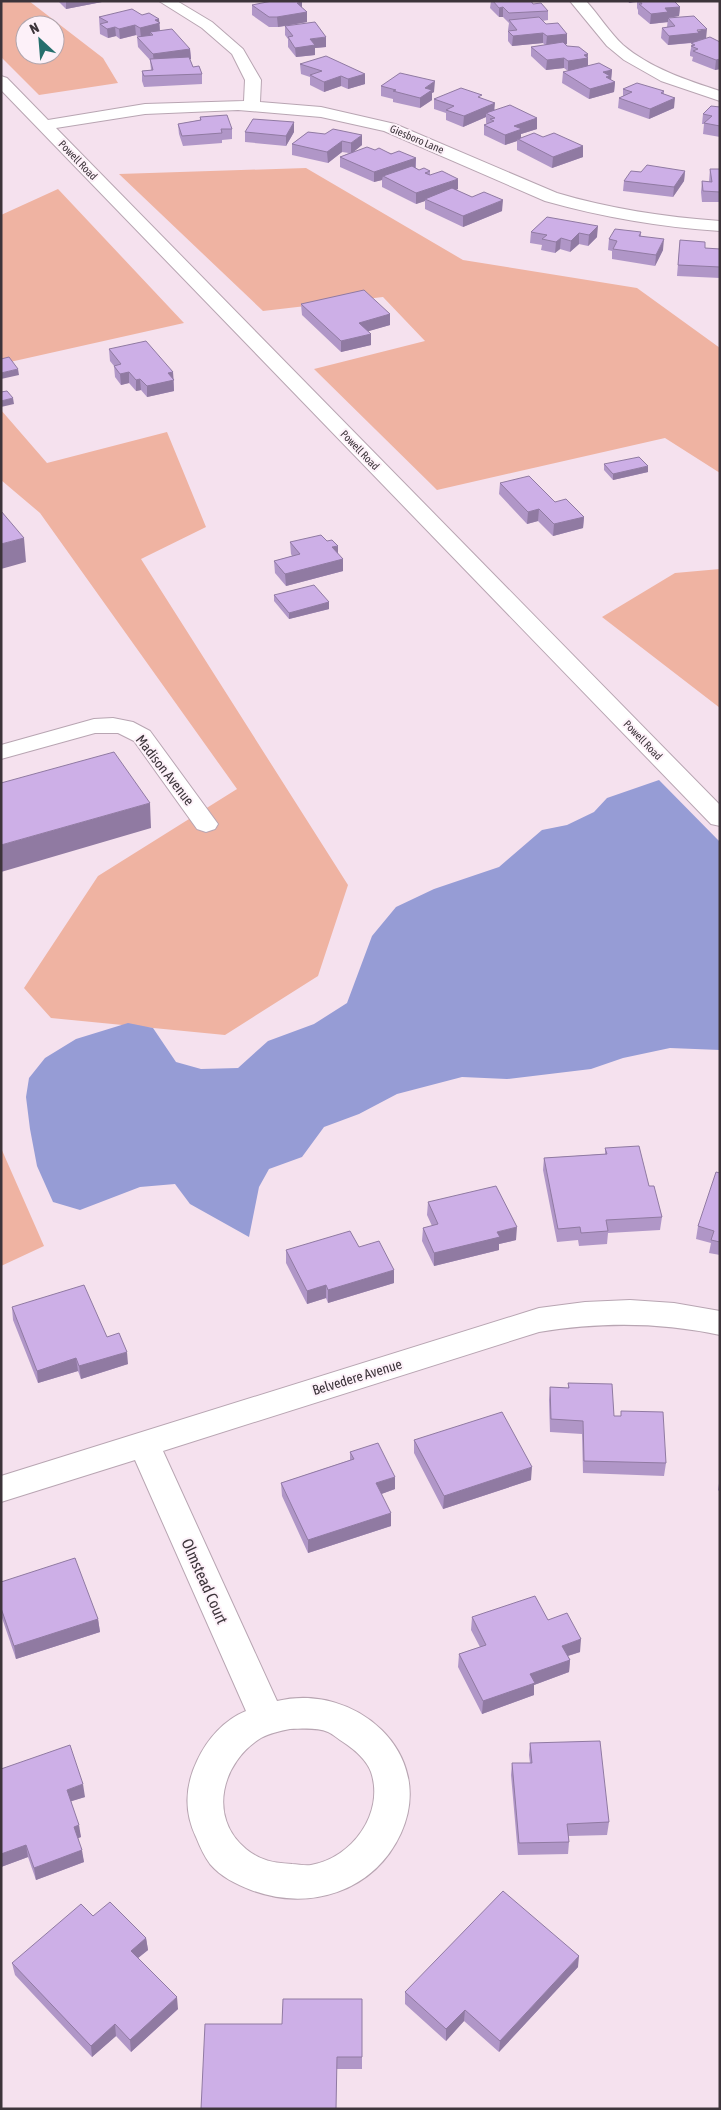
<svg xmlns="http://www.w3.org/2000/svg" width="721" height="2110" font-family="'Asap Condensed',sans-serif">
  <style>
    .green { fill: #efb3a2; fill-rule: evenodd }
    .water { fill: #969cd5 }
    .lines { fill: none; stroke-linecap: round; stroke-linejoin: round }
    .minor-casing { stroke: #b8a5b2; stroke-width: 2 }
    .minor { fill: #fff; fill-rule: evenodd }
    .wall { fill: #b096c7 }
    .shaded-wall { fill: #907aa2 }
    .building { fill: #cdafe7; stroke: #907aa2 }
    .labels { text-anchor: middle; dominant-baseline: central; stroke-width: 4; stroke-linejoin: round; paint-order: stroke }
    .far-street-label { font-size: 11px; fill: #3c343a; stroke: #fdf1f9 }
    .street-label { font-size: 14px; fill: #3c343a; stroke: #fdf1f9 }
    .near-street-label { font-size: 16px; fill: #3c343a; stroke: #fdf1f9 }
  </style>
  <rect width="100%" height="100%" fill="#f5e1ee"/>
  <path class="green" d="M1,1h28l74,57 15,25 -79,12 -38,-38zM25,25h30v30h-30z
    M306,168l157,92 174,28 83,60v125l-55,-35 -228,52 -123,-121 111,-28 -42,-44 -120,14 -144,-137z
    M58,189l126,134 -183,41v-149z
    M1,410l46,53 120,-31 39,95 -65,32 207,326 -30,91 -93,59 -174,-17 -27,-30 74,-112 139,-87 -197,-276 -39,-33z
    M720,569v139l-118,-91 73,-44z
    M1,1148l43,98 -43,20z"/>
  <path class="water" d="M659,780l61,62v208l-50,-2 -47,10 -32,11 -84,10 -45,-2 -65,17 -38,20 -35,13 -22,30 -33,12 -10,18 -10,50 -59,-33 -15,-20 -35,3 -60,23 -27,-8 -16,-36 -7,-37 -4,-32 3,-19 16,-20 31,-19 52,-16 25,5 23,34 25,7 37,-1 30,-27 46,-17 33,-21 25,-67 24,-29 38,-18 65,-22 43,-37 25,-5 27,-13 13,-14z"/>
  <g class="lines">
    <g class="minor-casing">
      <path id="minor" d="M159,1h18l35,21 31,27 18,31 -1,22 61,5 74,17 162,69c54,16 107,24 163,28v10c-60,-4 -118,-14 -175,-30l-161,-70 -63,-14 -83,-7 -93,4 -89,14 664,677v21l-9,-2 -710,-734v-14l6,2 41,42 97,-16 99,-3 1,-21 -13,-26 -30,-26z
        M570,1h16c13,14 23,31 37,44 27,23 63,35 97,46v10l-59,-20 -37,-21 -17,-14z
        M113,718l20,4 17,9 68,93 -3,5 -9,3 -9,-3 -63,-88 -16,-8h-23l-94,26v-14l93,-26z
        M630,1300l44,3 46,8v24c-61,-13 -119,-13 -181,-3l-376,119 114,250c78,-19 160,52 124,132 -27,59 -92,79 -150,57 -15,-6 -30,-13 -41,-26 -6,-8 -10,-17 -14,-27 -12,-25 -11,-51 1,-76 10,-22 27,-41 49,-50l-111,-251 -134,42v-26l538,-168 46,-6zM290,1729c11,0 27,-2 38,3 5,2 10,7 15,10 12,8 23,17 28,30 14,41 -19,86 -60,93 -6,1 -13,-1 -19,-1 -18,-1 -31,-3 -46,-15 -39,-32 -24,-87 15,-111 9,-5 19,-7 29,-9z"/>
    </g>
    <use href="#minor" class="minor"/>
  </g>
  <path class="wall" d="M58,1h49l-41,8z
    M491,1h40l2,3 15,7v9l-6,1 4,3 21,10v10h-1l1,2 21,8v12l24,4 -1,10 4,2 -1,10 -25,7 -27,-16 1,-11 5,-1 -4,-3 -18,2 -15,-14v-9l14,-2 -2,-2 -31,3 -4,-5v-10h1l-1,-1 1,-7 -6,-6h-4l-9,-9z
    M628,1h46l6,6 -1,9 -11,2v4l-18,2 -12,-10v-4l-1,-2v-6l-8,1z
    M252,5l50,3 5,4v10l-21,4 40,21 -11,1v7l-19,2 -8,-10v-8l-3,-4v-9l-7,1h-9l-17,-12z
    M142,15l17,4 1,12 30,18 1,10h-1l3,8 9,7v10l-58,3 -2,-6v-10l9,-1 -1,-10 -12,-13 -1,-10h2l-3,-2 -16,4 -4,-3 -8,2 -8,-4 -1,-17z
    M668,18l38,21 14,3v27l-5,1 -23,-9 1,-4 -3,-1v-3l2,-10 -24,2 -7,-7 1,-10 5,-1z
    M300,64l65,10v10l-17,5 -7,-3 -17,6 -14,-7v-8l-9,-3z
    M381,86l53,6 -2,1v7l-12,8 -27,-6v-3l-12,-3z
    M623,89l41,2v3l10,14 -25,11 -31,-11 1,-10 4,-2z
    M482,98l13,12 42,8v11l-16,5v4l22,-1 40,9v11l-31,11 -35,-18v-9l-12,4 -21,-10v-10l3,-1 -1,-1v-6l-23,10 -17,-7v-7l-12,-4v-10z
    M720,107v30l-17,-3 1,-10h-2l1,-10z
    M200,117l32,12v10l-10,1v3l-39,3 -4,-12 -1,-10 22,-4z
    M245,132h49l-8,14 -41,-4z
    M308,132l54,13 -9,7 22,-2 41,8v10l3,2 11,1v4l28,14 -2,1 46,21 -39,16 -38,-18v-8l-9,3 -34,-17v-7l-8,2 -34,-15v-10l9,-4 -7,-1 -14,11 -36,-8v-11z
    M710,169h10v33h-18l-1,-10 1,-11 7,1z
    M685,171l-1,10 -11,16 -50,-6 1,-10z
    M547,217l50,20 -9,9 -9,-2 -9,8 -10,-3 -5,4 -14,-3 1,-5 -12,-2 1,-11z
    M641,232v4l22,14 -8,16 -43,-7v-8l-4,-1 1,-11z
    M680,240l25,8 15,1v29l-43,-2z
    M301,304l89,10v11l-22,6 3,3v11l-30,7 -39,-37z
    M109,349l64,23 1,19 -27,6 -6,-7 -5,1 -7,-8 -8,2 -6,-8 -1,-11 -4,-5z
    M604,464l44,8 -35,8 -9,-10z
    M500,483l55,19 29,15 -1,11 -30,8 -15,-15 -11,3 -28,-30z
    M290,542l48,11 5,18 -57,15 -11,-13 -1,-12 18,-5 -1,-2z
    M274,595l55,7v7l-40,10 -15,-18z
    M605,1148l44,38 13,31 -2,13 -52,3 -1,11 -28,2 -1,-6 -21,2 -14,-72 1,-12 61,-4z
    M720,1173v82l-11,-2 2,-10 -15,-4 2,-13z
    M428,1202l88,38 -17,4v6l-65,16 -12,-25 1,-13 9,-2 -5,-11z
    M359,1247l35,36 -66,20 -2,-5 -19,6 -21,-41v-13z
    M12,1307l95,30 21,27 -47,15 -3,-8 -40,12 -25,-63z
    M568,1383l46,33 52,47 -2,13 -81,-3 -1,-39 -32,-2 -1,-32 1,-13 18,1z
    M414,1440l117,40 -88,29 -29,-56z
    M350,1452l45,37 -14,5 10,32 -83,27 -26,-57 -1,-13 69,-23z
    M720,1477v15l-2,-2z
    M1,1582l97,37 2,13 -84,27 -15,-44z
    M472,1617l76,3 32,32 -12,4 2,4 -1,12 -35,13v10l-52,19 -24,-47 1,-13 21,-7 -9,-17z
    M530,1743l79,79 -2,13 -39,1 1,6 -1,12 -50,1 -7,-80 1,-12h18l-1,-8z
    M1,1769l84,28 -14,4 10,36 -3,1 6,24 -48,18 -8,-23 -27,10z
    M93,1916l53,22 2,12 -10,8 40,51 -47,43 -15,-16 -24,21 -77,-82 -3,-12z
    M578,1967l-79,85 -35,-31 -18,20 -41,-37v-12z
    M362,1999v70h-25l-55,-45z"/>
  <path class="shaded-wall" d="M66,1h41l-41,8z
    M630,1h7l-8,2z
    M302,2v10l-5,-9z
    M503,7v10h-4v-9z
    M680,7l-1,9 -11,2v4l-18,2 1,-10 14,-6z
    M307,12v10l-29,5 -1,-10z
    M159,19l1,14 -10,-1 1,4 -10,2 -1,-10 15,-8z
    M135,25l1,10 -16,4 -1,-10z
    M115,27l1,9 -8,2 -1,-9z
    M707,29l-1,10 -8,1v2l-30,3 1,-9z
    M543,33v10l-31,3 1,-10z
    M567,34v10l-21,2 1,-10z
    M326,37v10l-11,1v7l-19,2 -1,-9 15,-9z
    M190,49l1,10 -37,5 -1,-10z
    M588,54l-1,5 1,-1v10l-20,3v-10l16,-6z
    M564,58v10l-18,2 1,-10z
    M720,59v10l-5,1 1,-10z
    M612,70l-1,10h-1l5,2 -1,10 -25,7 1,-10 13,-17z
    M365,74v10l-17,5v-10z
    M341,76v10l-17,6v-10z
    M435,81l-1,11 -2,1v7l-12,8v-10l5,-10z
    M675,98l-1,10 -25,11 1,-10z
    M495,103l-1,10h-8v4l-23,10 1,-11z
    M537,118v11l-16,5v6l-3,-1 -1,2 -12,4v-10l9,-9z
    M294,122v10l-8,14v-10z
    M362,135v10l-11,9v-11z
    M342,141v11l-14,11 -1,-11z
    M583,146v11l-31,11 1,-11z
    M416,158l-1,11 -32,7 -1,4 -8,2v-10z
    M685,171l-1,10 -11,16 1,-10z
    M458,179v10l-30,11 -3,-1v2l-9,3v-11z
    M503,200l-1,11 -39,16v-11z
    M598,226l-1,11 -9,9 1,-11z
    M579,233v11l-9,8 1,-11z
    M561,238l-1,11 -5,4 1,-11z
    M664,239l-1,11 -8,16 1,-11z
    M390,314v11l-31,9v-11z
    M371,334v11l-30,7v-11z
    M18,369l1,6 -18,4v-6z
    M129,372v11l-8,2 -1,-11z
    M173,372l1,19 -27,6v-11l21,-13z
    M140,379l1,11 -5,1v-11z
    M13,398l1,6 -13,3v-6z
    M648,466v6l-35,8v-6z
    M539,509l-1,12 -11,3 1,-12z
    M584,517l-1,11 -30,8 1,-12z
    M24,538l2,24 -25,7v-25z
    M338,546v12l-6,-11z
    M343,559v12l-57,15 -1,-12z
    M329,602v7l-40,10v-6z
    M150,803l1,25 -150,44v-27z
    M517,1227l-1,13 -17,4v6l-65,16v-13l63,-21z
    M394,1270v13l-66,20v-13z
    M326,1285v13l-19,6v-13z
    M127,1352l1,12 -47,15 -2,-13z
    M76,1358l2,13 -40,12 -1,-12z
    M532,1467l-1,13 -88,29 1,-13z
    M395,1477v12l-19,7v-13z
    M391,1513v13l-83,27v-13z
    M98,1619l2,13 -84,27 -2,-13z
    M581,1639l-1,13 -19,6 1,-12z
    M570,1660l-1,12 -35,13v10l-52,19 1,-13 47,-27z
    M83,1784l2,13 -16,5 -2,-12z
    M79,1825l2,12 -5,2 -2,-12z
    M26,1845l2,12 -27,10v-13z
    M82,1850l2,12 -48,18 -2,-12z
    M146,1938l2,12 -15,12 -2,-11z
    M579,1956l-1,11 -79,85 1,-11z
    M177,1997l1,12 -47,43 -1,-12z
    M465,2010l-1,11 -18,20v-12z
    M115,2024l1,12 -24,21 -1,-11z"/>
  <path class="building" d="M272,1h29l1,1 -5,1 10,9 -30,5h-8l-17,-12z
    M493,1h38l2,3 8,-1 7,8 -39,2 -6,-6 -4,1z
    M640,1h34l6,6 -15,1 3,4 -17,2 -12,-10h3z
    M132,9l10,6 7,-2 10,6 -4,1 5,3 -20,5 -5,-3 -16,4 -4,-2 -8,2 -7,-5 8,-2 -9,-5z
    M694,16l13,13 -10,1 2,3 -30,3 -7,-8 13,-2 -7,-8z
    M539,17l7,7 12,-1 9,11 -20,2 -4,-3 -30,3 -5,-5 9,-1 -8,-10z
    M315,22l11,15 -16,2 5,6 -20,3 -7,-11 5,-1 -8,-10z
    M172,29l18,20 -37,5 -16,-17 16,-2 -3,-3z
    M710,37l10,5v17l-4,1 -23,-9 5,-2 -7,-3 4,-1 -4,-2z
    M563,42l4,4 12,1 9,7 -4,1 4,3 -20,3 -4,-3 -17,2 -16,-13z
    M326,56l39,18 -17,5 -7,-3 -17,6 -14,-7 12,-4 -22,-7z
    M189,57l4,10 6,-1 3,8 -58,2 -2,-5 11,-1 -3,-11z
    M599,63l13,7 -9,2 7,4 -4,1 9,5 -25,7 -27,-17z
    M400,73l35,8 -10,7 7,2 -12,8 -27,-7 3,-1 -15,-4z
    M637,83l27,8 -3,2 14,5 -25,11 -31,-11 13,-6 -9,-3z
    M461,88l21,7 -4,2 17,6 -31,13 -18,-6 8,-4 -20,-7z
    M510,105l27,13 -23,8 8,3 -17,6 -21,-10 10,-4 -4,-2 5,-1 -9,-5z
    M711,106l9,1v19l-16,-3 8,-7 -9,-2z
    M227,115l5,14h-11l1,4 -40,3 -4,-12 23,-4 -1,-3z
    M253,119l41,3 -8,14 -41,-4z
    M333,129l29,6 -11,8 -9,-2 -15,11 -35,-8 16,-12 17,2z
    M534,133l9,4 11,-4 29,13 -30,11 -35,-18z
    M367,147l8,3 4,-2 12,6 8,-3 17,7 -42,14 -34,-15z
    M647,165l38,6 -11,16 -50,-6 7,-10 10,1z
    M412,166l7,4 5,-2 6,3 -5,2 5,2 12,-4 16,8 -42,14 -33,-17z
    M710,169h10v23l-17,-1 -1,-10 10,1z
    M452,188l20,9 12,-5 19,8 -40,16 -38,-17z
    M547,217l51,9 -9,9 -10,-2 -8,8 -10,-3 -5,4 -14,-3 5,-4 -16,-3z
    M615,229l26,3 -2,4 25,3 -8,16 -43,-6 4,-8 -8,-2z
    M680,240l25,2v6l15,1v18l-42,-2z
    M364,290l26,24 -31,9 12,11 -30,7 -40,-37z
    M146,341l27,31 -5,1 6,7 -27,6 -7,-7 -4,1 -7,-8 -9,2 -6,-8 7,-2 -12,-15z
    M9,357l9,12 -17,4v-14z
    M7,391l6,7 -12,3v-9z
    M639,457l9,9 -35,8 -9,-10z
    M529,476l26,26 11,-3 18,18 -30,7 -15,-15 -11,3 -28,-29z
    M1,511l23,27 -23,6z
    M321,535l6,6 5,-1 6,6 -6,1 11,12 -58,15 -11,-13 26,-7 -10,-12z
    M314,585l15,17 -40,11 -15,-18z
    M114,752l36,51 -149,42v-62z
    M639,1146l10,40h5l8,31 -56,3 2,11 -27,2 -1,-6 -22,2 -14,-71 63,-4 -2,-6z
    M716,1172l4,1v69l-9,-2 3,-9 -16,-5z
    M496,1186l21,41 -20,5 3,5 -66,16 -11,-25 15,-4 -10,-22z
    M350,1231l9,16 20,-6 15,29 -66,20 -2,-5 -19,6 -21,-41z
    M84,1285l23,52 12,-4 8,19 -48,14 -3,-8 -39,13 -25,-64z
    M568,1383l44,1 2,32h7v-5l42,1 3,51 -82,-2 -1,-40 -32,-2 -1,-32 19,1z
    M502,1412l30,55 -88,29 -30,-56z
    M378,1443l17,34 -19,6 15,30 -83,27 -27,-57 73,-24 -4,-7z
    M75,1558l23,61 -84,27 -13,-38v-26z
    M535,1596l13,24 19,-7 14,26 -19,7 8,14 -40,14 5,9 -52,18 -24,-47 27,-9 -14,-28z
    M600,1741l9,81 -42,2 2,18 -50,1 -7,-80h20l-2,-20z
    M70,1745l13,39 -16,6 12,35 -5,2 8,23 -48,18 -8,-23 -25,9v-85z
    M503,1891l76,65 -79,85 -35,-31 -19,19 -41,-37z
    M110,1902l36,36 -15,13 46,46 -47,43 -15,-16 -24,22 -79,-83 69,-59 12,12z
    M283,1999h79v58h-25l-1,52h-135l4,-85h77z"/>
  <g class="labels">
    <g class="far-street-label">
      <text transform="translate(417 139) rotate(23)">Giesboro Lane</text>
      <text transform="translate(78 160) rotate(46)">Powell Road</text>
      <text transform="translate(360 450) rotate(46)">Powell Road</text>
      <text transform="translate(643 740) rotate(46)">Powell Road</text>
    </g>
    <g class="street-label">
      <text transform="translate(165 770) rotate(52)">Madison Avenue</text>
      <text transform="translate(357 1377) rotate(-17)">Belvedere Avenue</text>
    </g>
    <g class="near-street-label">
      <text transform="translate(205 1581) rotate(66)">Olmstead Court</text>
    </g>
  </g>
  <rect width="721" height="2110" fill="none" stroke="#3c343a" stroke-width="5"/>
  <g transform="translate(40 40) rotate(334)"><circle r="24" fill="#fdf1f9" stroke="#b0a5ad"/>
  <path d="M0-4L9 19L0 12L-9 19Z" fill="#256f6d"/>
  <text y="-8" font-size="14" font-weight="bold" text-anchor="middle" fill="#3c343a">N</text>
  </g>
</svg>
